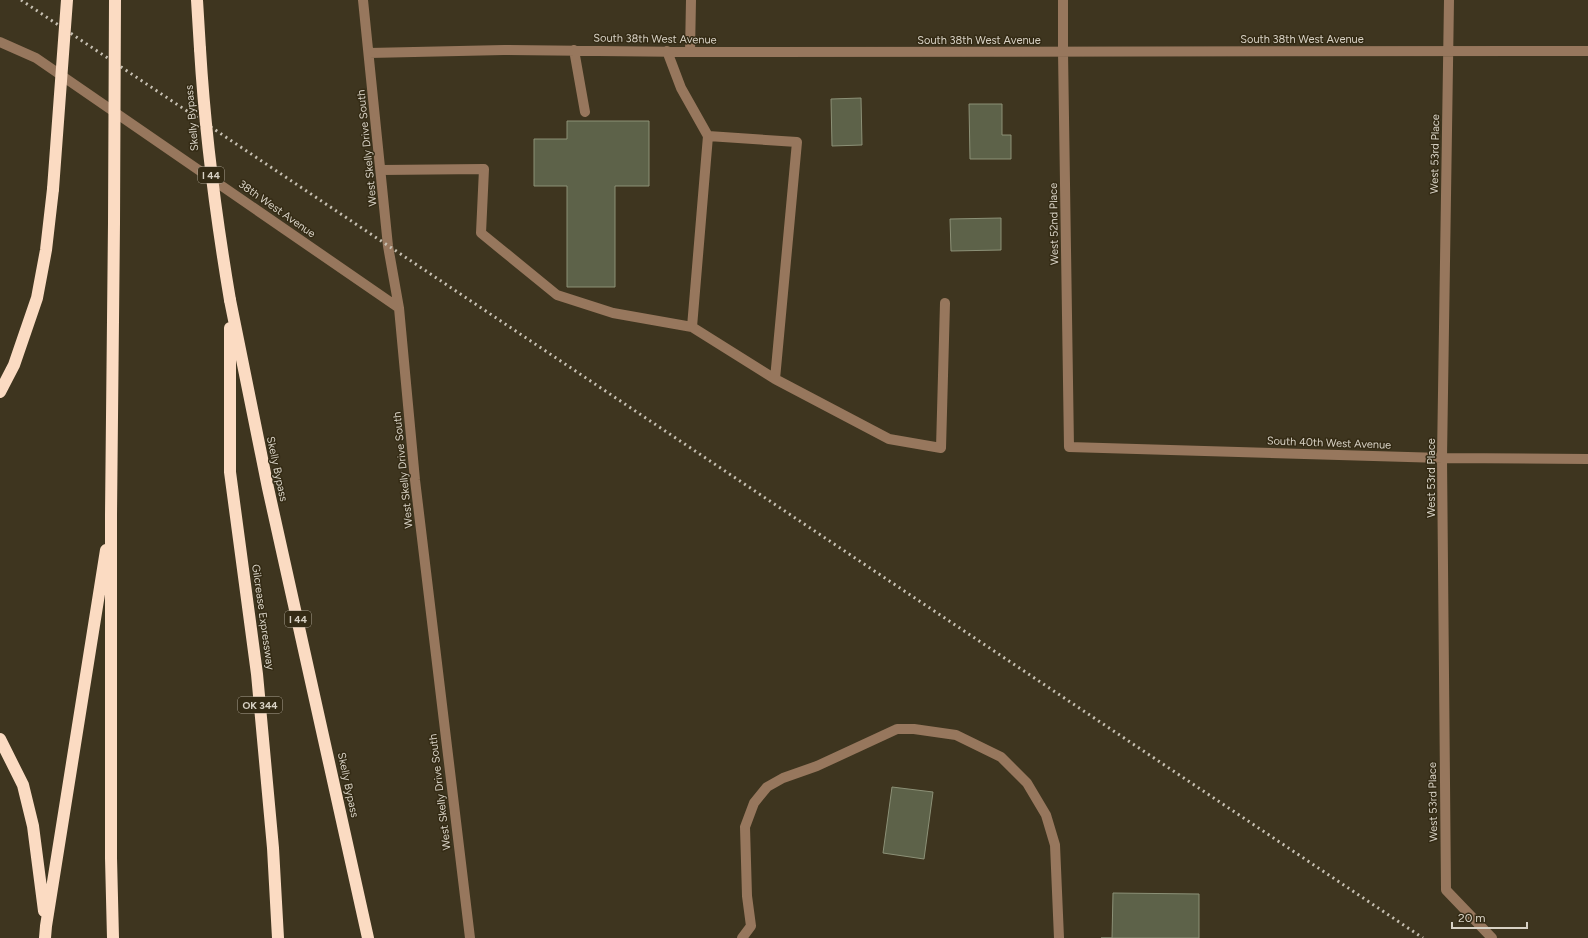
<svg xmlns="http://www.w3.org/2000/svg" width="1588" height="938" font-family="Figtree,sans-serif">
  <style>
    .building { fill: #5d6249; stroke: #8c9177 }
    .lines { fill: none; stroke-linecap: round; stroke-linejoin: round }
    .minor { stroke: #97775d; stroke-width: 10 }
    .highway { stroke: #fbdbc2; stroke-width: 12 }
    .rail { stroke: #c7c0b2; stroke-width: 3; stroke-dasharray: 2 4; stroke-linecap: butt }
    .highway-bridge { stroke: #fbdbc2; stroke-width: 12 }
    .labels { text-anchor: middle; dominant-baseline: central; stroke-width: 3; stroke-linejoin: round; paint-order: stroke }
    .shield { fill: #342b15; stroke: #a7a090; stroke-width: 1 }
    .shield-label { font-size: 10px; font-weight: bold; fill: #d8d2c5 }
    .street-label { font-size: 11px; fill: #d8d2c5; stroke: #342b15 }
  </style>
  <rect width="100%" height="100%" fill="#3e351f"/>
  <path class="building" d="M861,98l1,47 -30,1 -1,-47z
    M969,104h33v31h9v24h-41z
    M567,121h82v65h-34v101h-48v-101h-33v-47h33z
    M1001,218v32l-50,1 -1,-32z
    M892,787l41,5 -9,67 -41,-6z
    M1113,893l86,1v44h-98h11z"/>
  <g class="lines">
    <path class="minor" d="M363,0l25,246 11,62 16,172 55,458
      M1063,0v52l6,395 373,11 146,1
      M1449,0l-7,458 4,432 46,48
      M0,42l36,16 363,250
      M574,50l11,62
      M667,51l14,37 27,48
      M690,52l1,-52
      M369,53l135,-3 186,2 898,-1
      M381,170l103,-1 -3,64 76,62 56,18 79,14 83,52 114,60 52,9 4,-145
      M692,327l16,-191 89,6 -22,237
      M742,938l9,-12 -4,-30 -2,-69 9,-24 13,-16 16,-9 34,-12 80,-37h17l42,6 45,22 26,26 19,32 9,30 4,93"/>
    <path class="highway" d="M197,0l3,49
      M230,300l38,188 100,450
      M230,328v144l27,202 16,174 5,90
      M0,392l14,-27 23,-67 9,-48 7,-61
      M0,739l23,46 10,41 11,85
      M45,938l1,-12 60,-376
      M113,938l-2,-80v-343l3,-292"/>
    <path class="rail" d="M21,0l1402,938"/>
    <path class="highway-bridge" d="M200,49c5,84 16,168 30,251
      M53,189l14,-189
      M114,223l1,-223"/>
  </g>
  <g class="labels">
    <g class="shield">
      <rect x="198" y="167" width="26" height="16" rx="3"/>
      <rect x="285" y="611" width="26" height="16" rx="3"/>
      <rect x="238" y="697" width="44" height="16" rx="3"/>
    </g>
    <g class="shield-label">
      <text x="211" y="175">I 44</text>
      <text x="298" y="619">I 44</text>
      <text x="260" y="705">OK 344</text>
    </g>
    <g class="street-label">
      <text transform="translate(655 39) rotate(1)">South 38th West Avenue</text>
      <text x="1302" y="39">South 38th West Avenue</text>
      <text x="979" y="40">South 38th West Avenue</text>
      <text transform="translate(192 118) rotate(-95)">Skelly Bypass</text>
      <text transform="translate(367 148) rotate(-96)">West Skelly Drive South</text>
      <text transform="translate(1435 154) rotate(-89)">West 53rd Place</text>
      <text transform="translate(277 209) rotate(35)">38th West Avenue</text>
      <text transform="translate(1054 224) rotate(-91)">West 52nd Place</text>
      <text transform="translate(1329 443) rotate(2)">South 40th West Avenue</text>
      <text transform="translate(277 469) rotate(78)">Skelly Bypass</text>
      <text transform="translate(403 470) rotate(-96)">West Skelly Drive South</text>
      <text transform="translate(1431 478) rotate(-90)">West 53rd Place</text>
      <text transform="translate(263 617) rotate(82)">Gilcrease Expressway</text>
      <text transform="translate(348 785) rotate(78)">Skelly Bypass</text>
      <text transform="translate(440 792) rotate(-97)">West Skelly Drive South</text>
      <text transform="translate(1433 802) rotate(-91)">West 53rd Place</text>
    </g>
  </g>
  <path d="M1452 922v6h75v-6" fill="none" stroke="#d8d2c5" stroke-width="2"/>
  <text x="1458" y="922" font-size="12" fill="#d8d2c5" stroke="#342b15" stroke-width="3" paint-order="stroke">20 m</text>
</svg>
